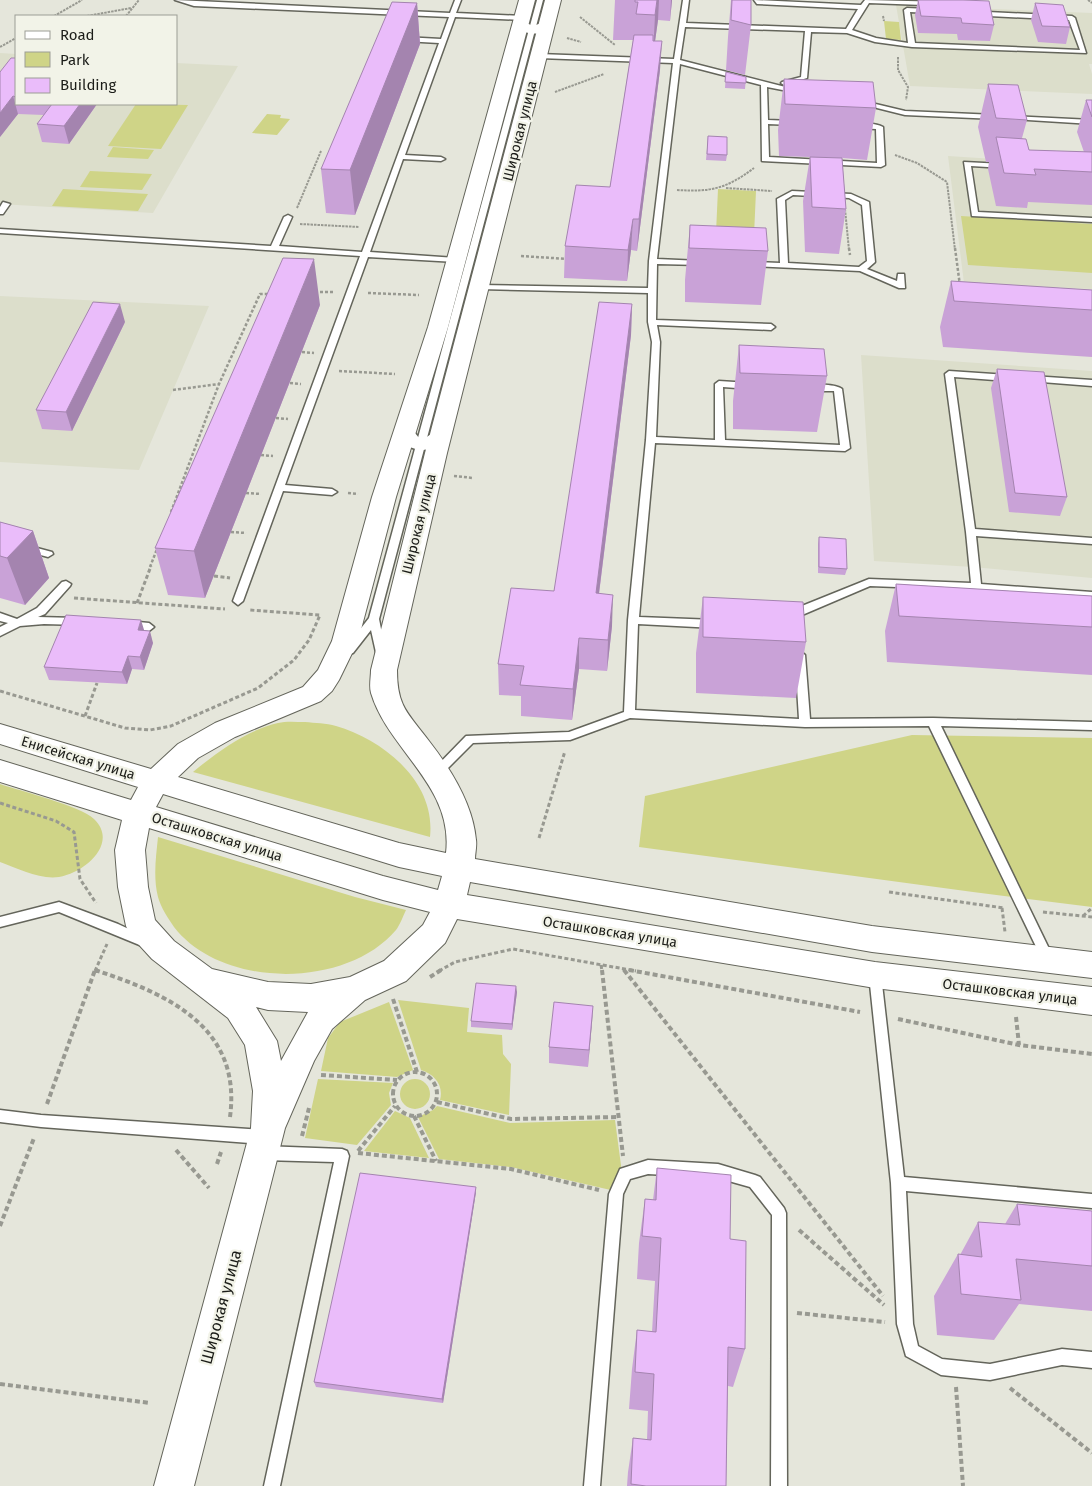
<svg xmlns="http://www.w3.org/2000/svg" width="1092" height="1486" font-family="'Fira Sans',sans-serif">
  <style>
    .built { fill: #dcdecb }
    .green { fill: #cfd487 }
    .lines { fill: none; stroke-linecap: round; stroke-linejoin: round }
    .lane-casing { stroke: #64655b; stroke-width: 3 }
    .street-casing { stroke: #64655b; stroke-width: 3 }
    .secondary-casing { stroke: #64655b; stroke-width: 2 }
    .path-far3 { stroke: #989991; stroke-width: 2; stroke-dasharray: 2.5 1; stroke-linecap: butt }
    .path-far2 { stroke: #989991; stroke-width: 2.5; stroke-dasharray: 3 2; stroke-linecap: butt }
    .path-far1 { stroke: #989991; stroke-width: 3; stroke-dasharray: 4 2.5; stroke-linecap: butt }
    .path { stroke: #989991; stroke-width: 4; stroke-dasharray: 5 3; stroke-linecap: butt }
    .lane { fill: #fff; fill-rule: evenodd }
    .street { fill: #fff; fill-rule: evenodd }
    .secondary { fill: #fff; fill-rule: evenodd }
    .wall { fill: #c9a2d7 }
    .shaded-wall { fill: #a484af }
    .building { fill: #eabcfa; stroke: #a484af }
    .labels { text-anchor: middle; dominant-baseline: central; stroke-width: 4.5; stroke-linejoin: round; paint-order: stroke }
    .street-label { font-size: 14px; fill: #1b1c18; stroke: #f2f3e8 }
    .near-street-label { font-size: 16px; fill: #1b1c18; stroke: #f2f3e8 }
  </style>
  <rect width="100%" height="100%" fill="#e5e6db"/>
  <path class="built" d="M896,5l196,8v51h-3l3,10v20l-182,-8z
    M0,53l16,1v50h160v-41l62,3 -85,147 -153,-9z
    M948,156l144,9v124l-128,-6z
    M0,296l209,10 -70,164 -139,-8z
    M861,355l231,16v207l-119,-11 -99,-6z"/>
  <path class="green" d="M884,21l15,1 2,18 -15,-1z
    M136,104l52,1 -27,44 -53,-3z
    M267,114l14,1 -1,3 10,1 -13,16 -25,-2z
    M113,147l41,3 -6,9 -41,-2z
    M90,171l62,3 -10,16 -62,-3z
    M63,189l85,5 -10,17 -86,-5z
    M718,189l38,2 -2,44 -38,-2z
    M961,216l131,8v49l-124,-8z
    M305,722c10,1 21,1 31,4 48,14 100,56 94,111l-237,-65c23,-19 54,-42 85,-49 8,-2 18,-1 27,-1z
    M912,735l180,3v169l-119,-15 -334,-45 6,-51z
    M0,784c20,7 81,22 94,35 25,24 -9,54 -35,58 -19,3 -42,-9 -59,-15z
    M158,837l197,60 51,13c-3,6 -6,15 -10,20 -50,59 -174,59 -222,-3 -6,-9 -13,-19 -16,-30 -5,-20 -2,-40 0,-60z
    M398,1000l71,8 -2,24 35,3 1,19 8,10 -2,51 -69,-15c4,-15 -6,-26 -19,-30z
    M389,1002l24,68 -16,7 -76,-6 7,-33 12,-16z
    M400 1094a15 15 0 1 1 30 0a15 15 0 1 1-30 0Z
    M318,1079l75,4 -4,10 2,12 -34,40 -52,-7z
    M437,1106l73,17 105,-3 7,53 -7,18 -104,-24 -72,-8 -21,-42 15,-7z
    M395,1111l15,7 19,40 -65,-7z"/>
  <g class="lines">
    <g class="lane-casing">
      <path id="lane" d="M175,0l275,13 5,-13h6l-5,13 66,3 3,2 -3,2 -67,-3 -50,138 36,2 4,2 -4,2 -38,-2 -33,93 86,6 4,2 -4,2 -88,-5 -83,228 47,4 5,3 -5,3 -49,-4 -40,110 -5,4 -5,-4 127,-345 -360,-23v-4l271,17 13,-29 4,-2 4,2 -13,29 83,6 77,-209 -35,-2 -3,-2 3,-2 37,2 8,-22 -255,-11z
        M537,0h6l-164,619 7,35 -5,4 -4,-1 -6,-27 -18,23 -4,1 -5,-4 25,-32z
        M683,0h6l-3,23 160,6 12,-20 -101,-5 -3,-4 107,5 4,-5 85,2 3,-2h7l-9,6 -82,-3 -17,27 24,8 32,5 -4,-33 3,-2 165,8 3,2 11,35 -174,-6 -37,-5 -28,-9 -36,-1 -4,46 -23,7 -3,-2 1,-1 19,-5 4,-46 -120,-4 -5,33 121,31 -3,2 -31,-6 1,33 24,1 4,2 -4,2 -24,-1 1,33 108,6 -1,-34 -18,-1 -4,-2c7,-4 22,-3 29,1l2,38 -4,2 -119,-6 -1,-76 -81,-21 -23,195 44,2 4,2 -4,2 -44,-1 -1,56 115,4 4,3 -4,3 -114,-5 3,17 -4,95 59,3v-56l4,-3 31,2 4,3 -4,3 -27,-2 2,53 115,5 -6,-54h-23l-4,-3c6,-5 29,-4 35,1l8,59 -5,3 -190,-8 -16,174 76,3 5,4 -5,4 -77,-4 -3,86 164,9 -4,-64 5,-4 5,4 5,64 123,-1 159,4v8l-151,-4 113,233 -2,4 -4,1 -4,-1 -115,-237 -124,1 -175,-9 -60,22 -97,3 -33,33h-8l-2,-3 36,-37 103,-4 55,-20 4,-92 18,-180 6,-98 -4,-20v-29l-168,-4 -4,-2 4,-2 168,3 1,-27 24,-198 -134,-5 -3,-2 3,-2 135,5zM910,12l159,8 11,30 -165,-7z
        M863,101l42,10 91,4 3,2 -3,2 -91,-4 -44,-11 -1,-1z
        M1012,116l80,4v4l-82,-5v-2z
        M964,162l40,2 4,2 -4,2 -33,-2 7,46 114,6v4l-120,-6z
        M792,191l59,3 18,8 6,60 -8,7 30,12 1,-7h6l1,14h-6l-39,-17 -111,-5v-4h3l28,1 -3,-64zM793,195l56,3 13,7 5,56 -8,6 -71,-4 -3,-63z
        M3,202l7,2 -7,10h-3v-7z
        M949,371l59,4 4,3 -4,3 -54,-4 21,152 117,9v6l-116,-8 5,48 111,8v8l-116,-10 -106,-4 -75,32h-8l-1,-3 1,-3 82,-33 102,4 -5,-51 -21,-158z
        M1032,376l60,4v6l-63,-5 -1,-2z
        M0,538l52,14 1,2 -5,3 -48,-13z
        M66,581l5,3 -1,2 -25,28 -7,3 39,1 5,4 -1,3 -37,-1 -24,2 -20,10v-9l8,-4 -8,-2v-8l17,6 20,-11 25,-26z
        M128,621l21,2 5,4 -5,4 -25,-3 -1,-3z
        M59,902l59,22 28,13 2,4 -2,4 -4,1 -83,-34 -59,15v-10z
        M875,969l5,2 1,4 23,202 188,17v14l-186,-17 7,133 5,22 24,13 48,5 72,-15 30,3v16l-30,-3 -72,15 -49,-5 -35,-19 -9,-32 -6,-141 -22,-208 1,-4z
        M0,1110l41,5 221,15 5,2 2,5 -2,5 -5,2 -221,-17 -41,-5z
        M263,1146l79,3 5,2 2,5 -69,330h-16l70,-324 -71,-2 -5,-2 -2,-5 2,-5z
        M648,1160l70,4 37,11 5,2 24,31 2,5 1,273h-16l1,-271 -22,-28 -32,-9 -70,-4 -18,5 -7,15 -23,292h-16l25,-292 11,-25z"/>
    </g>
    <g class="street-casing">
      <path id="street" d="M520,20l13,6 14,-5 6,4c-9,12 -30,11 -39,-1z
        M405,426l6,2 8,10h6c9,-5 11,-11 22,-8l3,4c-14,21 -42,22 -54,-2l3,-4z"/>
    </g>
    <g class="secondary-casing">
      <path id="secondary" d="M519,0h16l-87,327 -52,170 -38,144 -19,39 -7,11 -11,10 -86,36 -37,21 -20,19 221,66 47,10c8,-67 -58,-103 -75,-160 -2,-7 0,-16 0,-23l54,-217 120,-453h16l-114,453 -50,217c0,37 11,43 32,71 21,27 44,63 47,99 1,6 -1,13 -1,19l397,67 220,26v26l-220,-26 -402,-70 -3,13 408,67 217,25v28l-217,-27 -418,-69 -12,24 -39,38 -41,19 -33,29 -18,32 -29,67 -91,358h-40l97,-358 2,-37 -8,-46 -17,-27 -76,-59 -22,-24 -4,-9 -8,-39 -3,-37 7,-30 -122,-38v-22l131,40 7,-13 -138,-43v-20l151,45 27,-25 37,-21 88,-36 15,-17 14,-29 40,-144 56,-170zM163,794l236,73 43,9 -4,14 -55,-14 -227,-69zM149,828l234,72 47,12 -7,13 -39,36 -34,16 -39,7 -43,-2 -56,-13 -38,-28 -19,-21 -7,-33 -3,-37zM256,1007l12,3 40,2 -27,49 -4,-20z"/>
    </g>
    <path class="path-far3" d="M1088,0l4,3
      M54,16l28,-16
      M87,16l44,-8
      M126,16l13,-16
      M883,16l1,5
      M580,17l35,28
      M567,38l14,4
      M0,47l16,-9
      M898,57v13l10,17 -2,13
      M555,92l49,-18
      M895,155l22,8 30,19 8,68
      M726,188l46,3
      M677,190c34,2 49,-1 77,-22
      M297,208l24,-57
      M845,209l4,41
      M300,224l59,3"/>
    <path class="path-far2" d="M849,248l1,7
      M955,248l5,38
      M521,256l47,3
      M315,292h19
      M368,293l51,2
      M302,352l12,1
      M339,371l56,3
      M290,383l11,1
      M173,390l46,-6 41,-90h9
      M276,418l12,1
      M261,455l12,1
      M454,476l19,2
      M246,493l15,1
      M348,493l10,1
      M171,512l48,-128
      M231,532l15,1
      M150,567l7,-18"/>
    <path class="path-far1" d="M214,576l16,2
      M74,598l151,11
      M137,603l14,-37
      M0,691l125,37 25,2 21,-4 87,-38 36,-28 15,-20 11,-25 -71,-5
      M85,716l12,-33
      M0,803l56,18 18,11 6,47 16,24
      M539,838l26,-87
      M889,892l115,16
      M1002,908l3,24
      M1043,912l49,5
      M1083,916l9,-8
      M601,965l1,6
      M623,969l2,2
      M95,970l4,1
      M95,971l12,-27
      M439,971l16,-9 58,-13 123,22"/>
    <path class="path" d="M95,970c73,24 147,57 135,147
      M602,970l21,186
      M624,970l259,326
      M629,970l231,42
      M430,977l11,-7
      M393,999l24,73
      M1016,1017l3,28
      M898,1019l121,26 73,9
      M393 1094a22 22 0 1 1 44 0a22 22 0 1 1-44 0Z
      M321,1075l76,5
      M437,1102l74,17 107,-2
      M47,1104l48,-134
      M414,1116l22,45
      M302,1136l7,-28
      M176,1150l33,38
      M358,1151l37,-45
      M358,1153l153,16 88,21
      M217,1164l4,-12
      M0,1226l34,-88
      M799,1230l85,75
      M797,1313l88,9
      M0,1384l150,19
      M956,1387l7,99
      M1010,1388l82,65"/>
    <use href="#lane" class="lane"/>
    <use href="#street" class="street"/>
    <use href="#secondary" class="secondary"/>
  </g>
  <path class="wall" d="M615,0h57l-2,21 -12,-1 -3,21 5,29 -23,181 -6,-1 -4,31 -63,-3 1,-32 45,-59 23,-147h-20z
    M731,0h20v25l-6,50 -19,-5 2,-33z
    M918,0h45l31,25 -4,16 -32,-1 -1,-6 -39,-1 -3,-18z
    M417,3l3,41 -65,171 -29,-2 -5,-44z
    M1035,3l35,24 -4,17 -28,-2 -7,-22z
    M16,58v46h81l-28,40 -27,-2 -5,-18 7,-9 -26,-1 -18,23z
    M726,72l20,5 -1,12 -20,-1z
    M784,79l92,29 -9,52 -25,-2 4,51 -7,45 -34,-2 -2,-51 7,-44 -31,-1 -1,-26z
    M988,84l39,36 -5,18 7,12 55,2 -7,-20 9,-32h6v105l-64,-3 -1,6 -31,-2 -8,-37 1,-7h-3l-8,-35z
    M708,136l19,19 -1,6 -20,-1z
    M690,225l78,26 -7,54 -76,-3v-22z
    M951,281l141,9v67l-149,-10 -3,-20z
    M632,304l-1,31 -32,259 13,32 -5,45 -28,-2 -7,51 -51,-4v-20l-22,-1 -1,-31 56,-73z
    M320,305l-115,293 -37,-3 -13,-47z
    M125,322l-53,109 -30,-2 -6,-19z
    M739,345l88,31 -10,56 -84,-3v-28z
    M997,369l70,128 -7,19 -51,-4 -18,-124z
    M0,522l33,9 16,47 -24,27 -25,-7z
    M819,537l28,32 -2,6 -27,-2v-29z
    M896,584l196,12v79l-205,-13 -2,-31z
    M703,597l103,45 -10,56 -100,-5v-40z
    M144,630l9,13 -9,27 -12,-1 -5,15 -78,-4 -5,-13z
    M517,992l-5,38 -41,-3v-6z
    M593,1006l-5,61 -39,-4v-16z
    M657,1168l73,71 15,110 -12,38 -5,-1 -2,100h-99l1,-14 5,-34 14,2 1,-29 -19,-2 3,-40 5,-39 15,2 3,-51 -18,-2 2,-36 6,-44 8,1z
    M476,1192l-33,211 -127,-16 -2,-5z
    M1017,1204l75,7v100l-73,-7 -25,36 -57,-5 -3,-39 24,-42 2,1 18,-33 27,2z"/>
  <path class="shaded-wall" d="M657,0h2l-1,20 -5,36 2,-41z
    M671,0h1l-2,21z
    M417,3l3,41 -65,171 -5,-45z
    M662,41l-2,29 -23,181 2,-32z
    M13,96l5,18 -18,23v-24z
    M80,104h17l-28,40 -5,-18z
    M633,219l-2,31 -4,31 1,-31z
    M314,259l6,46 -115,293 -11,-47z
    M120,304l5,18 -53,109 -6,-19z
    M632,304l-1,31 -36,290 1,-32z
    M33,531l16,47 -24,27 -18,-47z
    M613,595l-1,31 -5,45 1,-31z
    M141,620l4,13 -7,-3z
    M150,631l3,12 -9,27 -4,-13z
    M579,638v31l-7,51 1,-31z
    M128,656l4,13 -5,15 -5,-12z
    M516,986l1,6 -5,38v-6z
    M593,1006l-1,17 -4,44 1,-17z
    M476,1187v5l-33,211 -1,-4z"/>
  <path class="building" d="M635,0h22l-2,15 -19,-1 2,-12h-3z
    M732,0h19v25l-20,-5z
    M918,0h45l26,1 5,24 -32,-2 -1,-5 -40,-2z
    M392,2l25,1 -67,167 -29,-1z
    M1035,3l28,2 7,22 -28,-1z
    M634,35h19v6h9l-23,178h-6l-5,31 -63,-4 11,-61 34,2z
    M11,58h5v39l-3,-1 -13,17v-41z
    M726,72l20,5v6l-21,-1z
    M784,79l89,3 3,26 -91,-4z
    M988,84l30,1 9,35 -31,-2z
    M1086,100h6v17z
    M52,104h28l-16,22 -27,-2z
    M708,136l19,1v18l-20,-1z
    M996,137l30,2 3,11 63,2v20l-58,-3 2,6 -32,-2z
    M810,157l32,1 4,51 -34,-2z
    M690,225l76,3 2,23 -79,-3z
    M283,258l31,1 -120,292 -39,-3z
    M951,281l141,9v20l-138,-9z
    M93,302l27,2 -54,108 -30,-2z
    M599,302l33,2 -36,289 17,2 -5,45 -29,-2 -6,51 -53,-4 4,-19 -26,-2 13,-76 43,3z
    M739,345l85,4 3,27 -87,-3z
    M997,369l47,3 23,125 -52,-4z
    M0,522l33,9 -26,27 -7,-2z
    M819,537l27,2 1,30 -28,-2z
    M896,584l196,12v31l-193,-11z
    M703,597l100,5 3,40 -103,-5z
    M66,615l75,5 -3,10 12,1 -10,26 -12,-1 -6,16 -78,-5z
    M476,983l40,3 -4,38 -41,-3z
    M554,1002l39,4 -4,44 -40,-3z
    M657,1168l74,7 -1,64 16,2 -1,108 -17,-2 -2,139h-80l-15,-2 2,-46 18,2 3,-66 -19,-2 2,-42 19,2 5,-94 -19,-2 3,-37 11,1z
    M360,1173l116,14 -34,212 -128,-17z
    M1017,1204l75,7v55l-76,-7 5,41 -60,-6 -3,-40 24,3 -4,-35 42,3z"/>
  <g class="labels">
    <g class="street-label">
      <text transform="translate(520 131) rotate(-76)">Широкая улица</text>
      <text transform="translate(419 524) rotate(-76)">Широкая улица</text>
      <text transform="translate(78 758) rotate(17)">Енисейская улица</text>
      <text transform="translate(217 837) rotate(17)">Осташковская улица</text>
      <text transform="translate(610 932) rotate(9)">Осташковская улица</text>
      <text transform="translate(1010 992) rotate(7)">Осташковская улица</text>
    </g>
    <g class="near-street-label">
      <text transform="translate(221 1307) rotate(-75)">Широкая улица</text>
    </g>
  </g>
  <rect x="15" y="15" width="162" height="90" fill="#f2f3e8" stroke="#9c9d95"/>
  <rect x="25" y="31" width="25" height="8" fill="#ffffff" stroke="#9c9d95"/>
  <text x="60" y="40" font-size="15" fill="#1b1c18">Road</text>
  <rect x="25" y="52" width="25" height="15" fill="#cfd487" stroke="#9c9d95"/>
  <text x="60" y="65" font-size="15" fill="#1b1c18">Park</text>
  <rect x="25" y="78" width="25" height="15" fill="#eabcfa" stroke="#9c9d95"/>
  <text x="60" y="90" font-size="15" fill="#1b1c18">Building</text>
</svg>
